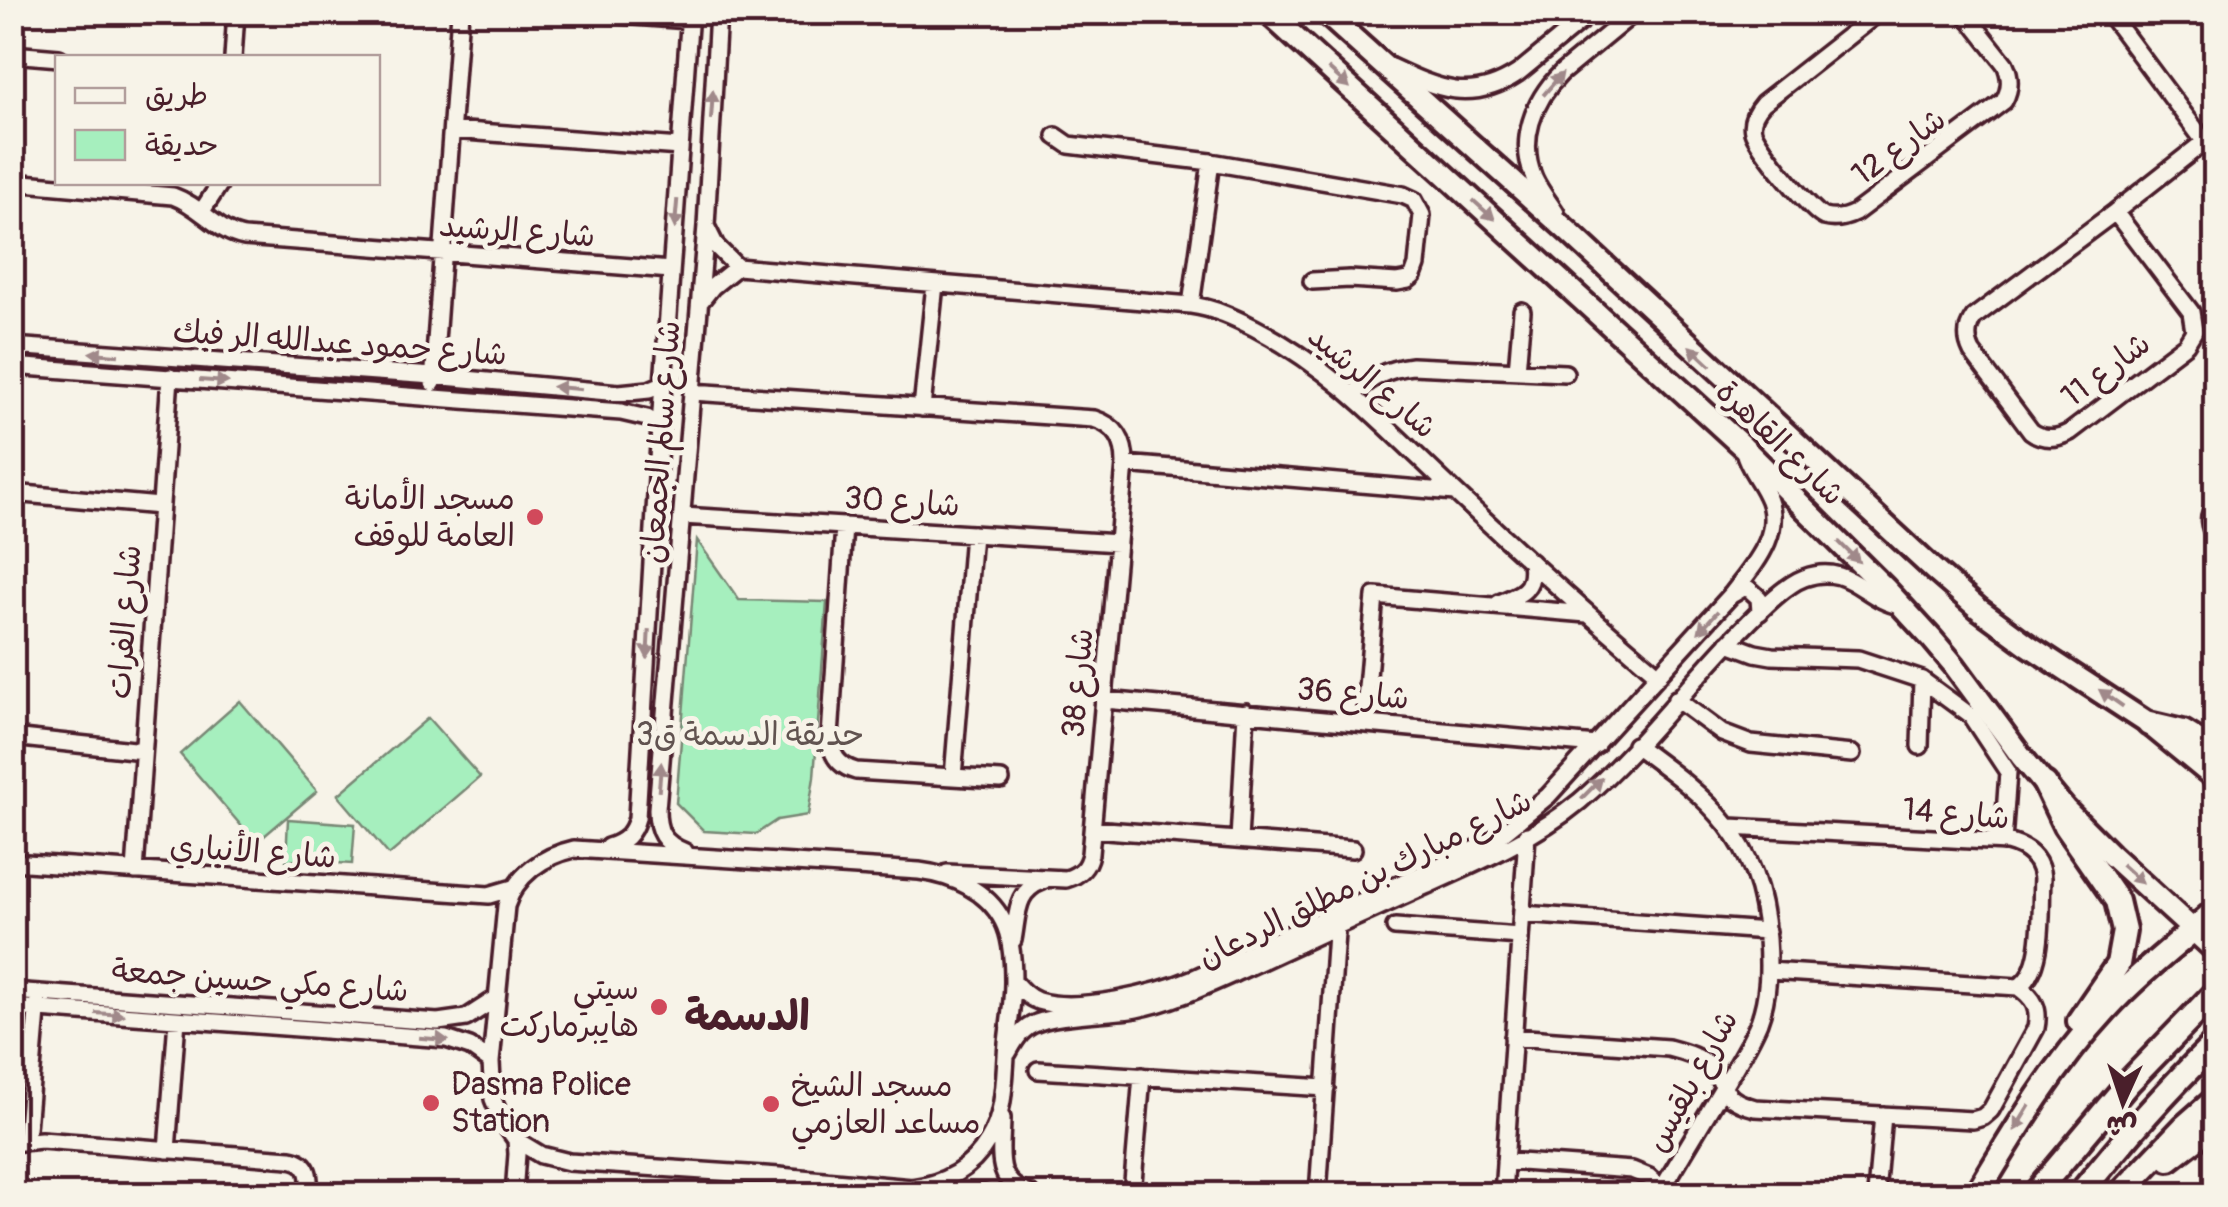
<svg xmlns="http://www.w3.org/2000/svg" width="2228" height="1207" font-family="Pangolin,'Playpen Sans Arabic',sans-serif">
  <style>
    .green { fill: #a6efbe; stroke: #788774; stroke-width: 2.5 }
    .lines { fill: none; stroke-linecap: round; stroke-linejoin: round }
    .minor-casing { stroke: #4a1f2b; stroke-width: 22 }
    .major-casing { stroke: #4a1f2b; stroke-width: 28 }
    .highway-casing { stroke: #4a1f2b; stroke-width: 30 }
    .minor { stroke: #f7f3e8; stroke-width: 15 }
    .major { stroke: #f7f3e8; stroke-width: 20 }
    .highway { stroke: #f7f3e8; stroke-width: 22 }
    .oneway { fill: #a0898a }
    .poi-dot { fill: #d1495b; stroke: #f7f3e8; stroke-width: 4 }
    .labels { text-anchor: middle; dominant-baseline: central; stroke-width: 10; stroke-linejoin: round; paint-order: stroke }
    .street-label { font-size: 32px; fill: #4a1f2b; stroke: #f7f3e8 }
    .poi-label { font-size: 32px; fill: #4a1f2b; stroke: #f7f3e8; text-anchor: end }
    .park-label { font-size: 32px; fill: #615350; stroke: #f7f3e8 }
    .district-label { font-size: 42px; font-weight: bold; fill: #4a1f2b; stroke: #f7f3e8 }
  </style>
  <rect width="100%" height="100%" fill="#f7f3e8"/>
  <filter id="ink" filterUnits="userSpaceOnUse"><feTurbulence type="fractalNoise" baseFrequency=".01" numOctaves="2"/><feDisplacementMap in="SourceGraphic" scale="20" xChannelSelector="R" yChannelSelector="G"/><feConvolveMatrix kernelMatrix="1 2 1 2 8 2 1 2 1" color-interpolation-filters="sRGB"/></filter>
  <g filter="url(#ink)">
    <path class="green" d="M697,540l42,60 88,2 -13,175 -6,38 -31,5 -21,14 -52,-3 -28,-28z
      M240,701l77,90 -61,52 -76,-89z
      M428,718l52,59 -91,78 -51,-60z
      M288,819l67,5 -3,40 -66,-4z"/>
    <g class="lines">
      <g class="minor-casing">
        <path id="minor" d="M578,12l111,8
          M1879,12l-116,91c-7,8 -13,17 -10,28 4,14 58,81 71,86 11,3 21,1 31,-4l149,-112c7,-13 7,-24 1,-37l-41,-52
          M2108,12l108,145
          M12,54l47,4
          M233,58l3,-46
          M1391,67c47,22 80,37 127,6l74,-61
          M452,130l228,17
          M1056,136l13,9 142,17 192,33 11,5 8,15 -5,50 -4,11 -5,4 -11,2 -47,-3 -38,2
          M12,182l161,14c28,10 44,36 71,41l427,33
          M202,211l19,-29
          M2115,212l76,100 3,19 -8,13 -116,88c-13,7 -27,8 -39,-1l-59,-79c-6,-12 -6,-24 2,-35l141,-105 89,-70
          M1556,213c-7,-11 -16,-22 -22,-35 -16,-37 -1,-77 27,-105l74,-61
          M706,226l10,20 21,21 454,38c23,3 44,13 64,23 80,42 135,103 200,164 66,62 134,124 204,183
          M700,302l12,-15 25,-20
          M1191,305l20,-143
          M12,346l421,30 186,17 30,-3 14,-6
          M12,366l609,46 26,6 13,8
          M1517,371l5,-60
          M433,383l27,-371
          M692,392l402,27c23,7 31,22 31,45l-35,390c-3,14 -10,21 -24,25l-119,-6
          M1353,395c17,-18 35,-26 59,-29l153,7
          M922,408l13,-124
          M1125,464l330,28
          M12,493l148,13
          M2216,505c-10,11 -7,21 0,33
          M683,516l435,27
          M844,526l-14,211c1,18 8,29 26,34l145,9
          M1733,594l10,-6 6,1 10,9 1,14
          M1499,603c23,-9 36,-14 32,-41
          M1728,643l27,10 17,3 86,3 64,21 49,36 37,56 -5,70
          M1676,699l46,34 29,11 101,10
          M1105,700l491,45
          M1364,722l11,-126 212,18
          M12,737l131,14
          M1635,745c76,55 125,94 132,194 2,28 2,56 -8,83 -10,24 -24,45 -37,67 -21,35 -42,70 -63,105
          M1920,746l2,-66
          M953,777l20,-243
          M1730,827l277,15c20,5 33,16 35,36 -2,29 4,94 -24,109
          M1093,829l260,20
          M1239,840l7,-128
          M608,847c16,-5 25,-13 29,-29l23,-392 30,-414
          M574,849l345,22c33,4 68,19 84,50 9,17 10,42 10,60 0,21 -4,42 -6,62 -3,32 -1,70 -19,98 -16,28 -45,43 -76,47l-133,-12 -210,-14 -28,-7 -25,-15 -15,-21 -8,-20 -2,-37 15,-156c10,-31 37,-50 68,-57z
          M685,852c-22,-9 -28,-20 -28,-43l49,-583 12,-214
          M12,862l477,33 24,-7
          M135,871l35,-494
          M1522,914l245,17
          M1395,927l125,9
          M1013,940c5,-26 2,-49 30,-59
          M1769,971l249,16
          M1013,981c7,8 14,16 25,20 39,12 118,-7 156,-23l284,-130 21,-12 49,-40 184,-202c21,-28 54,-62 34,-100 -7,-15 -18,-26 -22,-43
          M12,991l426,31 28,-4 31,-20
          M12,1007l434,32 24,8 21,15
          M1513,1037l155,11c15,4 35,9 45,22 17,22 9,29 42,38l218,12 10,-3 8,-7 45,-82c4,-20 -2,-30 -18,-41
          M1008,1053c6,-11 12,-22 24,-28 23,-12 76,-11 104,-16 37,-7 72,-24 106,-39 60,-28 119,-55 179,-82 54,-24 113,-49 159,-87 60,-51 110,-120 166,-176 15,-15 39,-40 58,-47 45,-17 61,23 97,28
          M1038,1070l288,18
          M1002,1118c0,33 -10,64 28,76
          M26,1141l12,-141
          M12,1143l29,-3 249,19c20,3 20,18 19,35
          M167,1150l10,-130
          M1505,1161l127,9 17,7 13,12
          M926,1189l58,5
          M514,1194l3,-40 -1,-14
          M1132,1194l10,-118
          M1318,1194l19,-275
          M1503,1194l24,-359
          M1876,1194l7,-79"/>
      </g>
      <g class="major-casing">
        <path id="major" d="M1267,12l476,435 142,141 47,51 22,26 67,91 44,53 45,45 106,97
          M1324,12l246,221 364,337 45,39 49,36 121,79 67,55"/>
      </g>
      <g class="highway-casing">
        <path id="highway" d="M2149,724l34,8 33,20
          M2045,784l20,42 52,75 7,30 -6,33 -39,57
          M2169,1159l47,-36
          M1977,1194c39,-65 77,-129 129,-185 33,-36 73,-66 110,-99
          M2035,1194l94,-112 87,-90
          M2080,1194c42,-53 87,-104 136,-152
          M2120,1194l64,-67 32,-28"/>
      </g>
      <use href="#minor" class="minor"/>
      <use href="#major" class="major"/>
      <use href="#highway" class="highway"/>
    </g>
    <defs><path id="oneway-solid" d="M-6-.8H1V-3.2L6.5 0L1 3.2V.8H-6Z" transform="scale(2.5)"/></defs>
    <g class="oneway">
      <use href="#oneway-solid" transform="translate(1339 78) rotate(42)"/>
      <use href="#oneway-solid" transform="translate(1553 84) rotate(-49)"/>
      <use href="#oneway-solid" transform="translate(712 105) rotate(-86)"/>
      <use href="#oneway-solid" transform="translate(1484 210) rotate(42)"/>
      <use href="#oneway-solid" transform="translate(676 214) rotate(95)"/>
      <use href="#oneway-solid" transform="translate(104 354) rotate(-175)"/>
      <use href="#oneway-solid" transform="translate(1700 356) rotate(-137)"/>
      <use href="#oneway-solid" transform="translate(214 381) rotate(4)"/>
      <use href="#oneway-solid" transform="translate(567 388) rotate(-175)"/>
      <use href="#oneway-solid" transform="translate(1849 552) rotate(45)"/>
      <use href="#oneway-solid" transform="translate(1708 622) rotate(132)"/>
      <use href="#oneway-solid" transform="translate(648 644) rotate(93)"/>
      <use href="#oneway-solid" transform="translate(2111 698) rotate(-145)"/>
      <use href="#oneway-solid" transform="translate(660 777) rotate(-85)"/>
      <use href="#oneway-solid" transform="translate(1592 788) rotate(-45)"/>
      <use href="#oneway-solid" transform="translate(2132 874) rotate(42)"/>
      <use href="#oneway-solid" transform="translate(110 1014) rotate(4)"/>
      <use href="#oneway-solid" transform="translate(434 1039) rotate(5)"/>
      <use href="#oneway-solid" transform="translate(2022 1118) rotate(121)"/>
    </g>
  </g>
  <g class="poi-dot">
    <circle cx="535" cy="517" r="10"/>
    <circle cx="659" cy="1007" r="10"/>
    <circle cx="431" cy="1103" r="10"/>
    <circle cx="771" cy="1104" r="10"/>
  </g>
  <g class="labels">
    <g class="street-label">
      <text transform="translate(1899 147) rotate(-36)">شارع 12</text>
      <text transform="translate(517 231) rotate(4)">شارع الرشيد</text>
      <text transform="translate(340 343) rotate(4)">شارع حمود عبدالله الر فبك</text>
      <text transform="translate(2106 370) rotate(-37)">شارع 11</text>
      <text transform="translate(1372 382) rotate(40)">شارع الرشيد</text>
      <text transform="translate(661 442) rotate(-86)">شارع سالم الجمعان</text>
      <text transform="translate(1780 443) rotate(44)">شارع القاهرة</text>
      <text transform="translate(902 502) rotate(4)">شارع 30</text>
      <text transform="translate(125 622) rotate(-86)">شارع الفرات</text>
      <text transform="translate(1078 683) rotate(-85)">شارع 38</text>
      <text transform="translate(1353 694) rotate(5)">شارع 36</text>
      <text transform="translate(1956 814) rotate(5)">شارع 14</text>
      <text transform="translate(253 852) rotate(4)">شارع الأنباري</text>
      <text transform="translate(1365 879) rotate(-26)">شارع مبارك بن مطلق الردعان</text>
      <text transform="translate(260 981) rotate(4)">شارع مكي حسين جمعة</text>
      <text transform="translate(1692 1081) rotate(-61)">شارع بلقيس</text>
    </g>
    <g class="poi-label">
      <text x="515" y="499">مسجد الأمانة<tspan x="515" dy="37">العامة للوقف</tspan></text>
      <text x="639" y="989">سيتي<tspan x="639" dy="37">هايبرماركت</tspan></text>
      <text x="451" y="1085" text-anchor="start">Dasma Police<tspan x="451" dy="37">Station</tspan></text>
      <text x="791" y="1086" text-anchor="start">مسجد الشيخ<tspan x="791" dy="37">مساعد العازمي</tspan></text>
    </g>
    <g class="park-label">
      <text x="750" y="735">حديقة الدسمة ق3</text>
    </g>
    <g class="district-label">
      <text x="747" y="1017">الدسمة</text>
    </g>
  </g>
  <rect width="2228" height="1207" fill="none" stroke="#f7f3e8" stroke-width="50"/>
  <rect x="25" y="25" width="2178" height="1157" fill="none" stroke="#4a1f2b" stroke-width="4" filter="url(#ink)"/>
  <rect x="55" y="55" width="325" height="130" fill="#f7f3e8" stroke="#b29e9c" stroke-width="2.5"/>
  <rect x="75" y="88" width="50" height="15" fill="#f7f3e8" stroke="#b29e9c" stroke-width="2.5"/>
  <text x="145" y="105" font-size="30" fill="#4a1f2b">طريق</text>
  <rect x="75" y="130" width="50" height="30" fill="#a6efbe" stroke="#b29e9c" stroke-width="2.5"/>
  <text x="145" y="155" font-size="30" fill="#4a1f2b">حديقة</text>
  <g transform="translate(2123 1102) rotate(183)" stroke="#f7f3e8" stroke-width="8" paint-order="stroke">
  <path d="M0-8L18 38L0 25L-18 38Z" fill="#4a1f2b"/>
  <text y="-15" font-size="28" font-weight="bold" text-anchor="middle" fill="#4a1f2b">ش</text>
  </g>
</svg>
